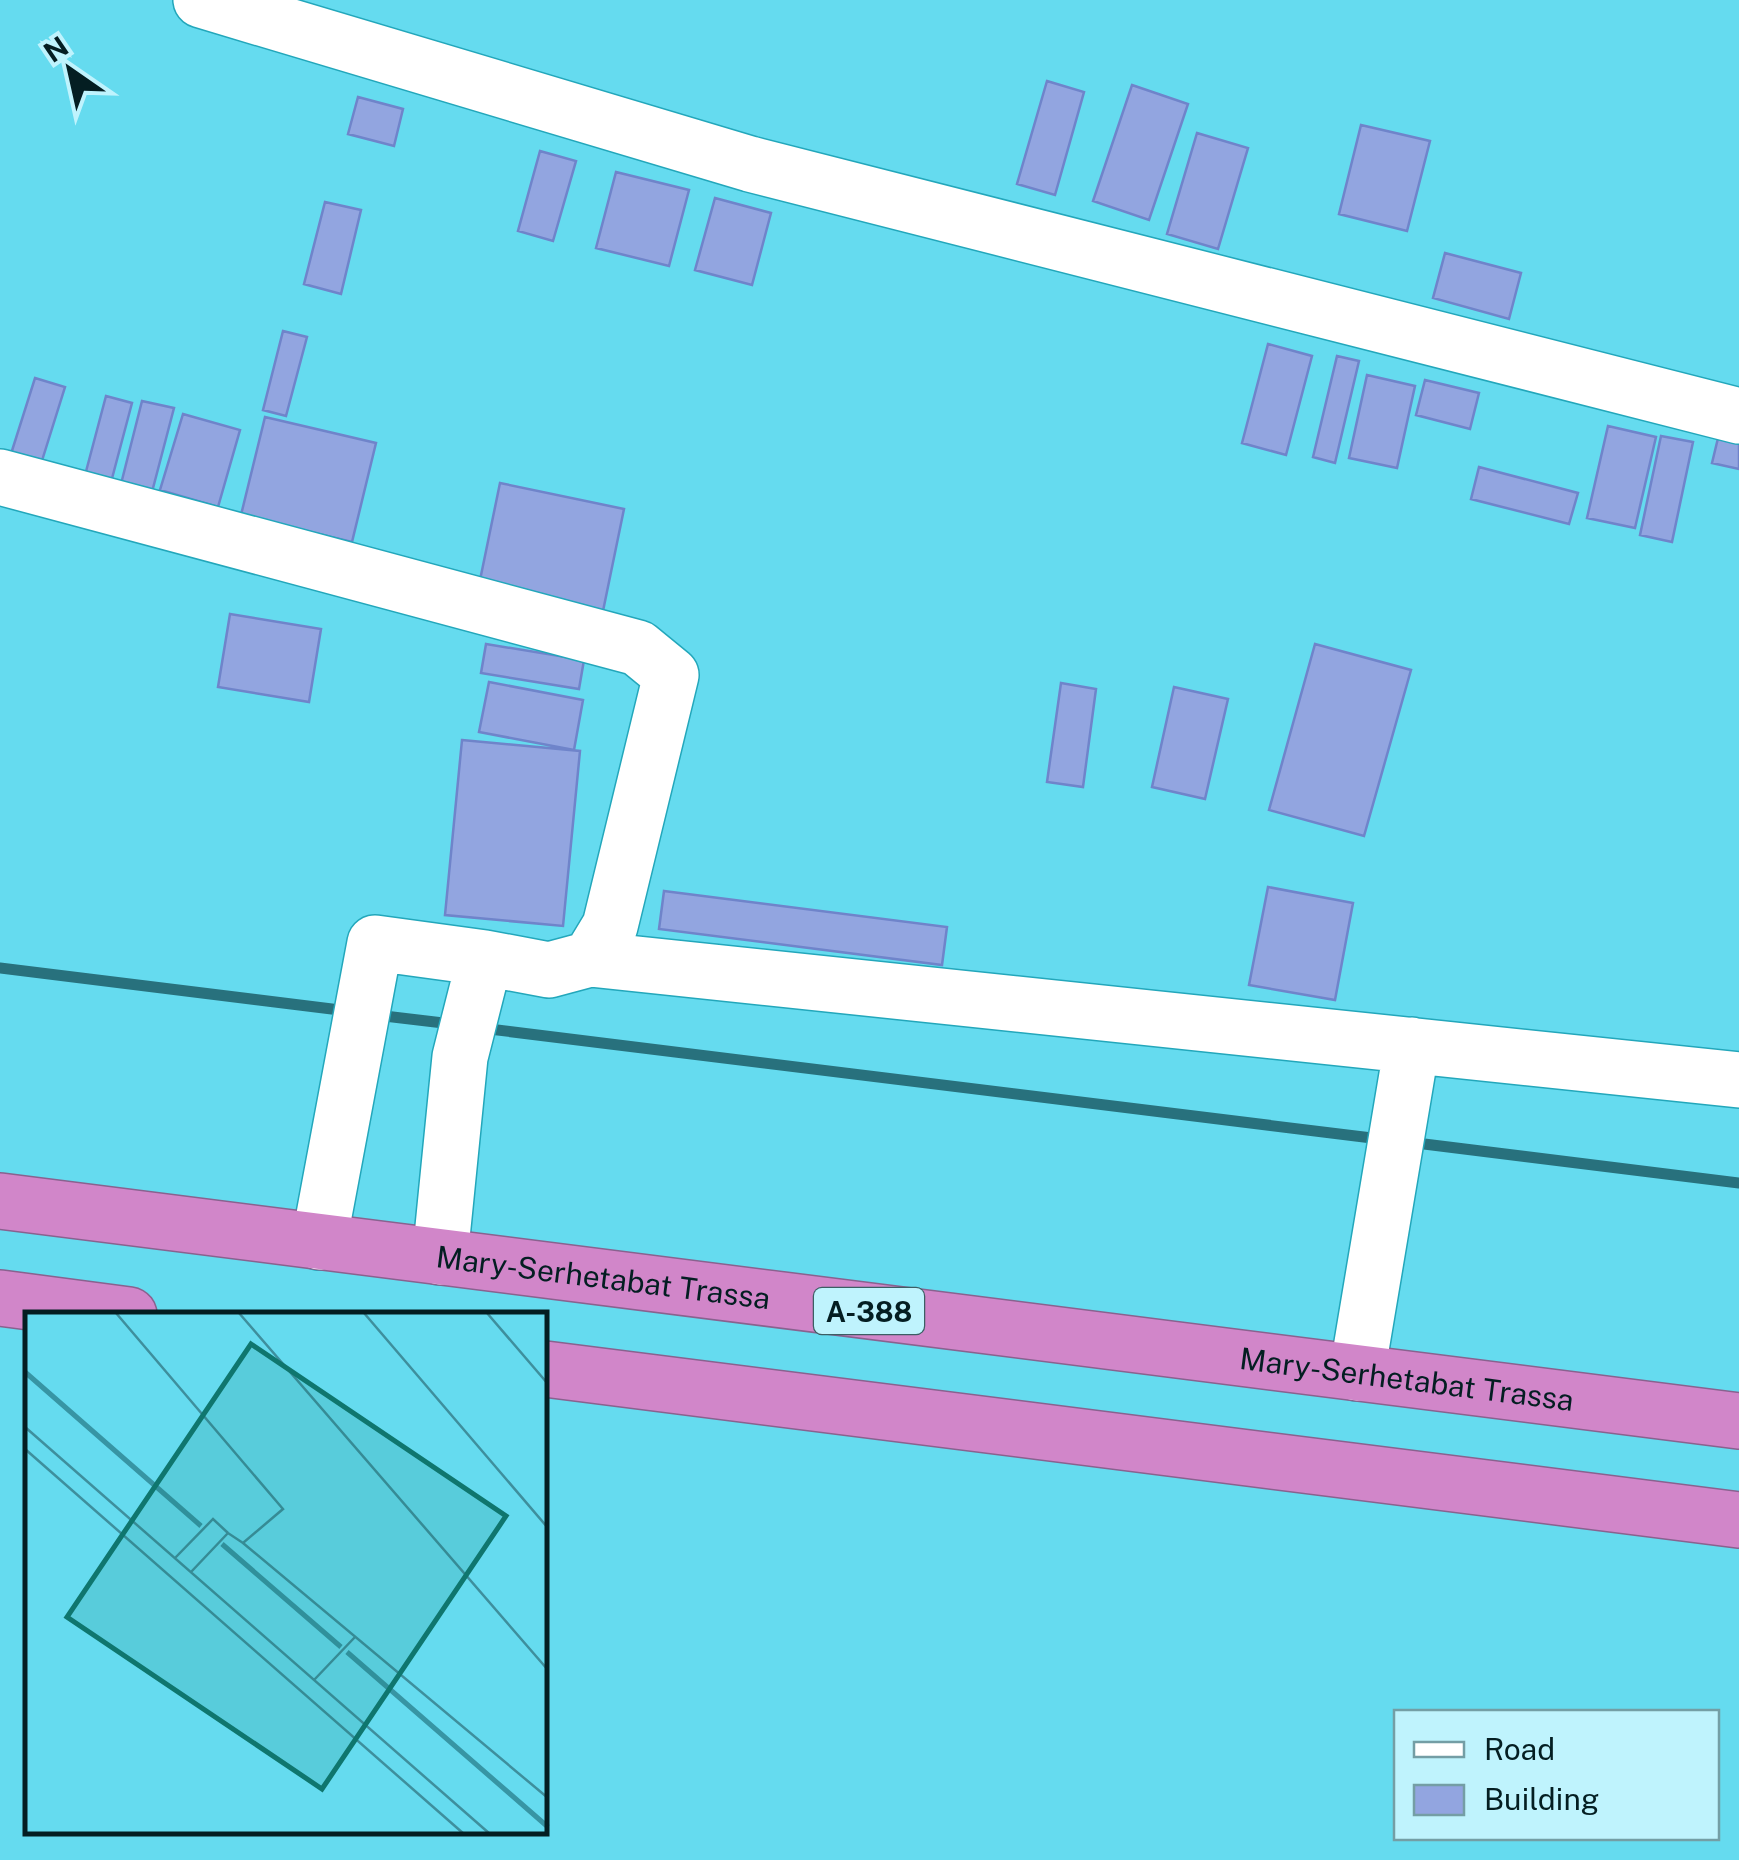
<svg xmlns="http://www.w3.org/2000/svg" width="1739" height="1860" font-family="'Public Sans',sans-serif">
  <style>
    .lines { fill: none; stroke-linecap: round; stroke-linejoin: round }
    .stream { stroke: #28717d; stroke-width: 11 }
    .building { fill: #92a5e0; stroke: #6f84ca; stroke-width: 2.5 }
    .minor-casing { stroke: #23a7bb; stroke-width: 58 }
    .highway-casing { stroke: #89628f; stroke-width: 58 }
    .minor { stroke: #fff; stroke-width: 55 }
    .highway { stroke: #d186c9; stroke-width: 55 }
    .labels { text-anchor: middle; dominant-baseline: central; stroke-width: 8; stroke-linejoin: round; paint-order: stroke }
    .shield { fill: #bff3fd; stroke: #3c5e64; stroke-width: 2.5 }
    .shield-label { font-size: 28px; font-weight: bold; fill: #041e22 }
    .street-label { font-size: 30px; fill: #041e22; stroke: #bff3fd }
    .inset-river { fill: none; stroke: #3795a4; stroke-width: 5 }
    .inset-road { fill: none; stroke: #3e8f9d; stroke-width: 2.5 }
    .view { fill: #0f766e; fill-opacity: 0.15; stroke: #0f766e; stroke-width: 5 }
    .inset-edge { fill: none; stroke: #041e22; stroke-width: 5 }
  </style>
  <rect width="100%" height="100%" fill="#65dbef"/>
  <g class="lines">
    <path class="stream" d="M0,968l348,43
      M376,1015l76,9
      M481,1028l899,111
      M1408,1142l331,41"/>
  </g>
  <path class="building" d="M1047,81l37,11 -29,103 -38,-11z
    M1132,85l56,19 -39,116 -56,-19z
    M358,97l45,12 -9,37 -46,-12z
    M1361,125l69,16 -23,90 -68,-17z
    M1197,133l51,15 -30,101 -51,-15z
    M540,151l36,10 -23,80 -35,-10z
    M616,172l73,18 -20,76 -73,-18z
    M715,198l56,15 -19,72 -57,-15z
    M325,202l36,8 -20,84 -37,-10z
    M1445,253l76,20 -12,46 -76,-21z
    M283,331l24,6 -21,79 -23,-6z
    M1268,344l44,12 -26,99 -44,-12z
    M1337,356l22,5 -24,102 -22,-6z
    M1367,375l48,11 -18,82 -48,-10z
    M35,378l30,9 -25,80 -30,-10z
    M1425,380l54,13 -9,36 -54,-14z
    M106,396l26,7 -22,83 -26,-7z
    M142,401l32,7 -22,84 -31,-8z
    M183,414l57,16 -22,77 -58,-17z
    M265,417l111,26 -24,99 -111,-27z
    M1608,426l48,11 -21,91 -48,-10z
    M1719,434l20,5v30l-27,-6z
    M1661,436l32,6 -21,100 -32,-7z
    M1479,467l99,26 -9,31 -98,-25z
    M500,483l124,26 -21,102 -124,-26z
    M230,614l91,15 -12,73 -91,-15z
    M486,644l98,16 -5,29 -98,-16z
    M1315,644l96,26 -47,166 -95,-26z
    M489,682l94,18 -9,50 -95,-18z
    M1061,683l35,6 -13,98 -36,-5z
    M1174,687l54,12 -23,100 -53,-12z
    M462,740l118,11 -17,175 -118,-11z
    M1268,887l85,16 -18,97 -86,-15z
    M664,891l283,36 -5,38 -283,-36z"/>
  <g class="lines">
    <g class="minor-casing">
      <path id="minor" d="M201,0l549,164 989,252
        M0,477l638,171 33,27 -61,251 -20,33 -41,11 -64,-12 -25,99 -20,200
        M590,959l1149,121
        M319,1242l56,-299 110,15
        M1357,1373l55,-328"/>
    </g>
    <g class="highway-casing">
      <g id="highway">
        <path id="s1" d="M0,1201l1739,220"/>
        <path d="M0,1298l129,17"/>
        <path d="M545,1369l1194,151"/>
      </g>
    </g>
    <use href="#minor" class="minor"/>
    <use href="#highway" class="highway"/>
  </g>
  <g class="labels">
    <rect class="shield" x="814" y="1288" width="110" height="46" rx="8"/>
    <g class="shield-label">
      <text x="869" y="1311">A-388</text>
    </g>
    <g class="street-label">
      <text stroke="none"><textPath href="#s1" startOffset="608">Mary-Serhetabat Trassa</textPath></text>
      <text stroke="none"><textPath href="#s1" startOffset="1418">Mary-Serhetabat Trassa</textPath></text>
    </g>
  </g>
  <g transform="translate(25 1312)">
    <rect width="522" height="522" fill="#65dbef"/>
    <path class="inset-river" d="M0,60l176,154M197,232l119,103M322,340l201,175"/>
    <path class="inset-road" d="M91,1l167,196 -40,34 -15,-10 -37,39M214,1l309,357M339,1l184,215M462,1l61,71M0,115l465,407M0,137l439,385M218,231l305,255M150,246l38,-39 15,14M289,368l41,-43"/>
    <path class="view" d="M226,32l255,172 -184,273 -255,-172z"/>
    <rect width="522" height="522" class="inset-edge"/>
  </g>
  <rect x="1394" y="1710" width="325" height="130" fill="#bff3fd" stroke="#749ea5" stroke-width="2.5"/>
  <rect x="1414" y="1742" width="50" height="15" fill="#ffffff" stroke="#749ea5" stroke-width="2.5"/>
  <text x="1484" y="1760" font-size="30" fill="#041e22">Road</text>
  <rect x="1414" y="1785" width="50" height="30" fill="#92a5e0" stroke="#749ea5" stroke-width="2.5"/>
  <text x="1484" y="1810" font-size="30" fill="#041e22">Building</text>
  <g transform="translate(70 70) rotate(326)" stroke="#bff3fd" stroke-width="8" paint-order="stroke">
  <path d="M0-8L18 38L0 25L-18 38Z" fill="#041e22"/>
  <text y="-15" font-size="28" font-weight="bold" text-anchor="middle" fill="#041e22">N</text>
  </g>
</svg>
